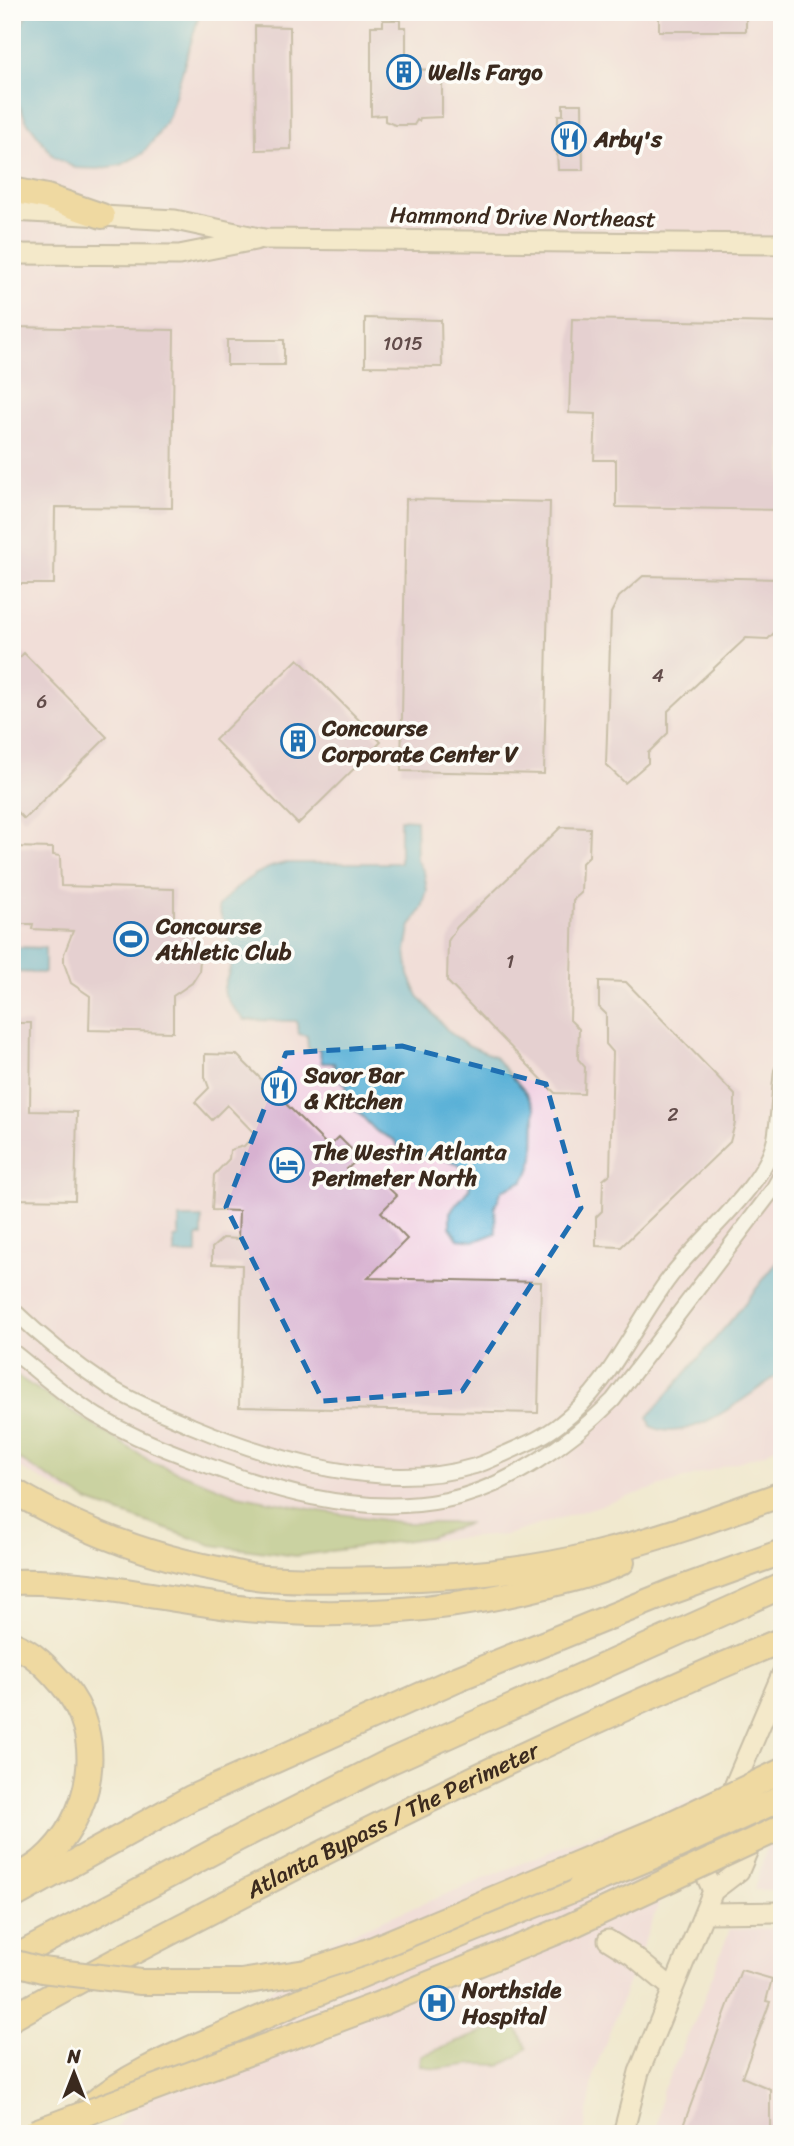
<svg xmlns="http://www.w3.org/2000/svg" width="794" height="2146" font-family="Sriracha,sans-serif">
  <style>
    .built { fill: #f1d0e2 }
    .forest { fill: #9cb667; stroke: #6c7042; stroke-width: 2 }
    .water { fill: #5ab1d7; stroke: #4a6e7a; stroke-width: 2 }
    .building { fill: #d7b1d0 }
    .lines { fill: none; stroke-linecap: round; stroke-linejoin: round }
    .street-casing { stroke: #968a76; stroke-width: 18 }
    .secondary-casing { stroke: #968a76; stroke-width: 23 }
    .highway-casing { stroke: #968a76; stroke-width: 28 }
    .street { stroke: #fff; stroke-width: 14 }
    .secondary { stroke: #f8e8c3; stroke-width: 19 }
    .highway { stroke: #edc569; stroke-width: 24 }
    .highway-bridge-casing { stroke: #968a76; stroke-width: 28; stroke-linecap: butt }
    .highway-bridge { stroke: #edc569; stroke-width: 24 }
    .marked { fill: none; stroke: #1f6fb2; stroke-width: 5; stroke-dasharray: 14 9; stroke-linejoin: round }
    .labels { text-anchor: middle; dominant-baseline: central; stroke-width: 7; stroke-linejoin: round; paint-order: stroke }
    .number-label { font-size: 19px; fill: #624c4a }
    .poi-label { font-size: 23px; font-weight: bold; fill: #3b2a1e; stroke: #fdfcf7; text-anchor: start }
    .street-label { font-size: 23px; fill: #3b2a1e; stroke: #fdfcf7 }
  </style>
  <rect width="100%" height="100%" fill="#fdfcf7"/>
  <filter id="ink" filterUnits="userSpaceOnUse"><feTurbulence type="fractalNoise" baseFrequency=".0143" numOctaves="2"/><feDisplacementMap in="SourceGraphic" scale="14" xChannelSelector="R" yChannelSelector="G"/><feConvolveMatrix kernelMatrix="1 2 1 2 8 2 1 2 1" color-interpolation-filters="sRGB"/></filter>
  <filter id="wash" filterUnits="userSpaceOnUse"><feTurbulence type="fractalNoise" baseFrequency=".00686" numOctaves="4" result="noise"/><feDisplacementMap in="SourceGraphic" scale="28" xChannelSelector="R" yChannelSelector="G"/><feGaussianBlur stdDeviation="1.57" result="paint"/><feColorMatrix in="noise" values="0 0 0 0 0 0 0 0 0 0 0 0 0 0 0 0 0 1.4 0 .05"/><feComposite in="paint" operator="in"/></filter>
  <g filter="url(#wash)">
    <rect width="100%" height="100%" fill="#f1e9cf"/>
    <path class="built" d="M12,12h770v1433l-19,9 -256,81 -154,10 -226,-38 -57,-12 -58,-31z
      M707,1795l-14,40 -34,68 -64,167 -11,64h-473l26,-36 194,-157 228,-93z
      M782,1797v93h-28z
      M782,1928v206h-126l6,-42 36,-78 32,-85z"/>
    <path class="forest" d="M12,1373l138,88 88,34 82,16 85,12h65l-40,14 -134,19 -84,-11 -123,-43 -77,-47z
      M488,2030h30l9,18 -9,8 -17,9 -26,-1 -40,5 -15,-4 1,-9z"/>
    <path class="water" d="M28,12h172l-31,104 -12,20 -15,18 -21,11 -23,4 -23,-1 -21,-11 -28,-37 -10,-22 -4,-11v-40z
      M400,819l16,1 1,40 7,12 3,19 -5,17 -12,20 -4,23 3,24 9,21 31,36 19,13 26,11 29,33 12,19 -1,50 -5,14 -6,9 -21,9 -7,16 1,27 -21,8 -17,-2 -8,-12v-15l19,-23 2,-10 -4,-8 -10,-7 -17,-7 -29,3 -7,-4 -10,-16 -18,-9 -28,-29 -2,-17 -10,-10 -2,-12h-12l-3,-14h-11l-1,-13 -8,-2 -3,-13 -51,-1c-39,-38 -11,-31 -14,-70 -1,-14 -9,-30 -13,-43 19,-22 39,-38 67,-44h115z
      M12,931h5v16l28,1v25l-33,-1z
      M179,1218h23v18h-5v18h-23v-16l5,-1z
      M782,1256v116c-30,20 -94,76 -131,54l-3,-9 85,-99z"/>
    <g id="blocks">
      <path class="building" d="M659,12h87v19h-87z
        M383,20h17v7h6v42l32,1v4h4v43l-22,1 -1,3 -2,-1 -3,5h-19l-10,-4v-6l-14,1v-90h12z
        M255,26l35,1 1,122 -35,1z
        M563,104h19l1,66h-25l-1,-19h-2l1,-24h2v-12h5z
        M365,318l76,2 1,47 -77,-1z
        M572,319l210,4v187l-166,-3v-47h-22l2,-46 -27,-1z
        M12,327l162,3 -2,178 -117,-1 -1,77h-42z
        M227,340h57v25h-57z
        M406,499l144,3 -6,272 -143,-3z
        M643,576l139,3v46l-14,14 -22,-1 -78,73v22l-20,20v10l-23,20 -19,-18 5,-152 8,-16z
        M24,653l83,84 -83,82 -12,-12v-142z
        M298,659l83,83 -83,82 -83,-84z
        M561,827l29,1 -1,28 -7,7 -1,30 -8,7 -3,120 9,9 -1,30 7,8 -1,27 -29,-1 -108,-112 1,-40 9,-14z
        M12,847l41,1v7l7,1 1,30 113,3v38l17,9 7,12 2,11 -1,13 -7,11 -19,13v36l-84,-2 1,-34 -19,-13 -7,-20v-9l9,-23 -41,-2 1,-5h-21z
        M599,981l27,1 109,113v28l-5,19 -109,105 -25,-1v-29l6,-6 1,-31 7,-6 3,-122 -7,-8v-30l-7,-7z
        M12,1023h19l-1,88 47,1 -2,88 -63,-1z
        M205,1054l32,1 92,92 10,-10 16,16 -3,4 4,4 -9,8 17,18 8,-8 5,4 3,-3 17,16 -16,16 26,27 -39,39 173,4 -3,131 -299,-6 3,-142 -30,-1v-16l11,-10 15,1 1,-28 -27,-1 2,-35 15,-16 1,-9 14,-4 11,-12 -28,-29 -15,15 -17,-18 14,-14 -4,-11z
        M741,1970l31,9 -6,22 4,1 -28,75 28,12v45h-90z"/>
    </g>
  </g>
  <g filter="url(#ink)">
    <use href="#blocks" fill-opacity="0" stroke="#968a76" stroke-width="2"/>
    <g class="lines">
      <g class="street-casing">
        <path id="street" d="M12,1309c30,29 64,56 99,79 26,16 54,26 81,38 84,35 193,67 283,40 10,-3 20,-8 29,-12 20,-9 40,-17 56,-30 51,-39 72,-97 110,-147 29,-39 95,-90 105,-138 4,-22 4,-45 7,-68
          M12,1351c28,22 55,47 85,65 27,16 56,29 86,40 83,33 174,62 263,44 61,-12 124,-57 167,-100l159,-209 10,-18"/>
      </g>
      <g class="secondary-casing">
        <path id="secondary" d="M12,211l163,9 89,19 518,5
          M12,254l167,1 76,-15
          M713,1891l-12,-27 81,-190
          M705,1913l77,-1
          M608,1940l24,15 40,33
          M623,2134l16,-62 74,-181 26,-20 31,-73"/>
      </g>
      <g class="highway-casing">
        <g id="highway">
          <path d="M12,190l35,7 55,19"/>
          <path d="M12,1490c65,39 132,65 206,79 15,3 31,8 47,9 40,3 81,2 121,1 71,-1 142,-8 210,-25 63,-15 125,-38 186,-60"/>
          <path d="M12,1582c72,-2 146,16 217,25 105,13 216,5 317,-21 26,-7 53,-13 76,-24"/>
          <path d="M12,1644c21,8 36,24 50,40 46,52 31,134 -21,178 -8,6 -18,12 -27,18"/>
          <path d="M12,1897l179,-99 268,-120 212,-86 111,-40"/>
          <path d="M12,1959l225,-120 152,-77 393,-176"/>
          <path id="s1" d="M12,2018c66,-38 134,-73 201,-108 186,-98 375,-189 569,-270"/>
          <path d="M87,2109c42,-37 99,-58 149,-80 114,-51 229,-96 344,-142"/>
        </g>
      </g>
      <use href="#street" class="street"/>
      <use href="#secondary" class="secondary"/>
      <use href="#highway" class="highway"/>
      <g class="highway-bridge-casing">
        <path id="highway-bridge" d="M580,1887l88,-37 114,-52
          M12,1962l30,8 99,12h100l65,-10 58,-19 294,-123 124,-59
          M35,2132l342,-127 187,-76 218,-102"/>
      </g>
      <use href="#highway-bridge" class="highway-bridge"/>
    </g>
  </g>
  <path d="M0 0H794V2146H0ZM402,1046l144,38 35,124 -119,183 -139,10 -97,-194 60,-154z" fill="#f1e9cf" fill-opacity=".55" fill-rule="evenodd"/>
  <path class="marked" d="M402,1046l144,38 35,124 -119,183 -139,10 -97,-194 60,-154z"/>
  <defs>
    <g id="building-ring" transform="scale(1.75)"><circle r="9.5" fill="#fdfcf7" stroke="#1f6fb2" stroke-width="1.5"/><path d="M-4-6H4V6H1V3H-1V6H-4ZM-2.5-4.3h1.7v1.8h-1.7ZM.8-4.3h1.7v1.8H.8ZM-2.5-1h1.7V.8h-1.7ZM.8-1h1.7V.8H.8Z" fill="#1f6fb2"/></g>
    <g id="restaurant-ring" transform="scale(1.75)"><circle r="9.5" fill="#fdfcf7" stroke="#1f6fb2" stroke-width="1.5"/><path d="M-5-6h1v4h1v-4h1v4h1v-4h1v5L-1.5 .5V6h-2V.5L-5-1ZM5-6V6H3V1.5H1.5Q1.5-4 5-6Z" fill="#1f6fb2"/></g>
    <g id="stadium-ring" transform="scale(1.75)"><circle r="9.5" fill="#fdfcf7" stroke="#1f6fb2" stroke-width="1.5"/><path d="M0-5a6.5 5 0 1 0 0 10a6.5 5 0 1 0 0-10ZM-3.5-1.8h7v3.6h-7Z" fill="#1f6fb2"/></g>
    <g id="hotel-ring" transform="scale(1.75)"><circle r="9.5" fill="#fdfcf7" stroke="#1f6fb2" stroke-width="1.5"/><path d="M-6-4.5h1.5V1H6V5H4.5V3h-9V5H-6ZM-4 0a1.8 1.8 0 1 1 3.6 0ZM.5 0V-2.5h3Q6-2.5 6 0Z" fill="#1f6fb2"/></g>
    <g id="hospital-ring" transform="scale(1.75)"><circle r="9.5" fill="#fdfcf7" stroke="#1f6fb2" stroke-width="1.5"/><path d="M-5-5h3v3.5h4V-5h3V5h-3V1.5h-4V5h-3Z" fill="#1f6fb2"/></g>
  </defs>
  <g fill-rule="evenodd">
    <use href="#building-ring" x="404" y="72"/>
    <use href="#restaurant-ring" x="569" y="139"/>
    <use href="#building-ring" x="298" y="741"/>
    <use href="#stadium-ring" x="131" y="939"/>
    <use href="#restaurant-ring" x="279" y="1088"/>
    <use href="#hotel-ring" x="287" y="1165"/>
    <use href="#hospital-ring" x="437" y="2003"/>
  </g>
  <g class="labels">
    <g class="number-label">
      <text x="403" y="343">1015</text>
      <text x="658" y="675">4</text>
      <text x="42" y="701">6</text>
      <text x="510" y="961">1</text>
      <text x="673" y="1114">2</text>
    </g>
    <g class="poi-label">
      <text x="428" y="72">Wells Fargo</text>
      <text x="594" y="139">Arby's</text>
      <text x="322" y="728">Concourse<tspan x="322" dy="26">Corporate Center V</tspan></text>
      <text x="156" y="926">Concourse<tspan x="156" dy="26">Athletic Club</tspan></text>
      <text x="304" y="1075">Savor Bar<tspan x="304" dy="26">&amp; Kitchen</tspan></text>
      <text x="312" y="1152">The Westin Atlanta<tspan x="312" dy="26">Perimeter North</tspan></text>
      <text x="462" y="1990">Northside<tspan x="462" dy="26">Hospital</tspan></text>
    </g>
    <g class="street-label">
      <text transform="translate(523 217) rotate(1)">Hammond Drive Northeast</text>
      <text stroke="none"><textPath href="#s1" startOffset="429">Atlanta Bypass / The Perimeter</textPath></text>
    </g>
  </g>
  <rect width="794" height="2146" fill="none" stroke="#fdfcf7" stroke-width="42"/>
  <g transform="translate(74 2073)" stroke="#fdfcf7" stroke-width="5" paint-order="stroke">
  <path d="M0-5L12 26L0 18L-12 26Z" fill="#3b2a1e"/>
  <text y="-10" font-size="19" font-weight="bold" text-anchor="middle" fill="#3b2a1e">N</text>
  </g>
</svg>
